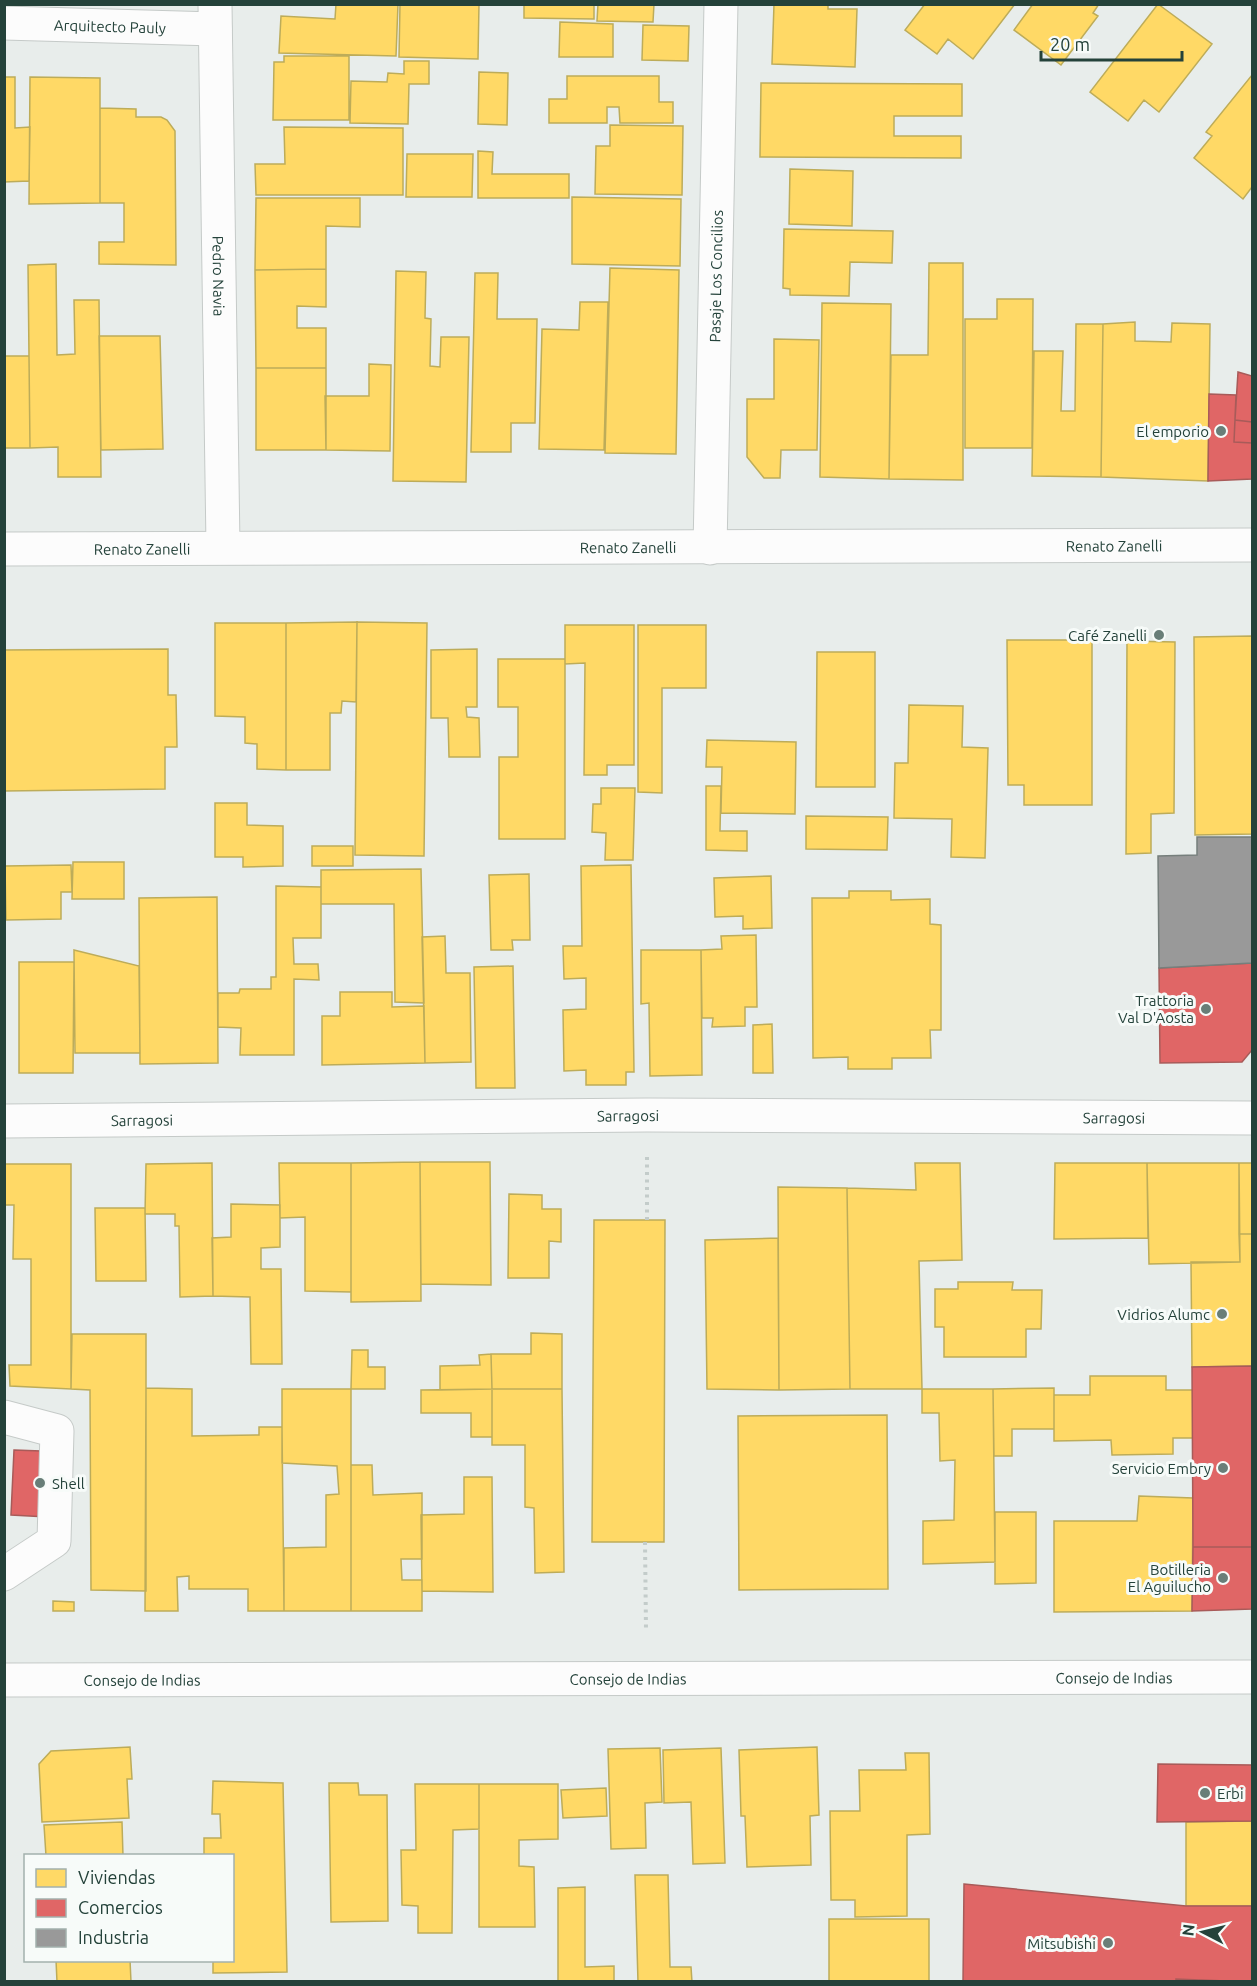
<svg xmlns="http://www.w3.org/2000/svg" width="1257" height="1986" font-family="Ubuntu,sans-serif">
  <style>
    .homes { fill: #ffd966; stroke: #bdac59; stroke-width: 1.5 }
    .shops { fill: #e06666; stroke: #a85b59; stroke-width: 1.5 }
    .industry { fill: #999; stroke: #767f7c; stroke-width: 1.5 }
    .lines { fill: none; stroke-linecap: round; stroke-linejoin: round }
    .minor-casing { stroke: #c5cac8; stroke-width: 35 }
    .path { stroke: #c3ccca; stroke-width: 4; stroke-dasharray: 3 4.5; stroke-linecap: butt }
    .minor { stroke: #fcfcfc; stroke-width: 33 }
    .poi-dot { fill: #697e78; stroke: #f7fbf9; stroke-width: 2 }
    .labels { text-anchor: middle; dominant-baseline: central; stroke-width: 6; stroke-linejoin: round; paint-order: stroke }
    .street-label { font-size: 15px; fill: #24423a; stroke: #f7fbf9 }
    .poi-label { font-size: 15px; fill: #24423a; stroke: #f7fbf9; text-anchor: end }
  </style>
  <rect width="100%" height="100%" fill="#e8edeb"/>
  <path class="homes" d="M336,4h62l-2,52 -117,-3 2,-37 54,3z
    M400,4h79l-1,55 -79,-2z
    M524,4h70v15l-70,-1z
    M598,4h56l-1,18 -56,-1z
    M774,4h54v5h29l-2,58 -83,-3z
    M925,4h90l-42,55 -25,-20 -11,15 -32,-24z
    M1033,4h66l-6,9 5,3 -37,49 -47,-35z
    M1158,4l54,40 -53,68 -15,-12 -16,21 -38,-29z
    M560,22l53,2v33h-54z
    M643,25l46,1 -1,35 -46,-1z
    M284,56h65v64h-76l1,-58h10z
    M404,61h25v23h-20l-1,40 -58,-1 1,-42 36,1 1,-9 16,1z
    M479,72l29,1 -1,52 -29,-1z
    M1252,75v112l-9,12 -49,-41 18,-22 -6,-4z
    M567,76h92v26h14v21h-53l-1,-16h-12v16h-58v-24h18z
    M4,77h11v51l15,-1 -1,54 -25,1z
    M30,77l70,1v125l-71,1z
    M761,83l201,1v32h-68v20h67v22l-201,-1z
    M100,108l36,1v8h25l6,3 8,11 1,134 -77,-1v-22h25v-39h-24z
    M610,125l73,1 -1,69 -87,-1 1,-48h14z
    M284,127l119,1v67h-147l-1,-31h30z
    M478,151l15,1 -1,22h77v24h-91z
    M407,154h66l-1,43h-66z
    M790,169l63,2 -1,55 -63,-2z
    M572,197l109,2 -1,67 -108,-2z
    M256,198h104v29l-34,-1v43l-71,1z
    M784,229l109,2 -1,32 -42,-1 -1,34 -59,-1v-6l-7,-1z
    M929,263h34v217l-74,-1 2,-124h37z
    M56,264l1,91 18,-1 -1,-54h25l2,177h-43v-30l-28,1 -2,-183z
    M610,268l69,2 -3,184 -71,-1z
    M326,269v38l-29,-1v22h29v40h-70l-1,-98z
    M396,271l30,1 -1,46 6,1 -1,47 10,1 1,-30h28l-3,145 -73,-1z
    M475,273h23l-1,46h40l-2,104h-24v29h-40z
    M997,299h36l-1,149h-67v-129h32z
    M580,302h28l-4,148 -65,-1 3,-120 37,1z
    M822,303l69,1 -2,175 -69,-2z
    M1135,322v19l36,1 1,-19 38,1 -2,157 -107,-4 2,-153z
    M1076,324h27l-2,153 -69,-1 2,-125h29l-2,60h14z
    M99,336h61l3,113 -62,1z
    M774,339l45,1 -2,110h-36l-1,28h-16l-17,-21v-58h27z
    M4,356h25l1,92h-26z
    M369,364l22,1 -1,86 -64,-1 -1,-54h44z
    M256,368h70v82h-70z
    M357,622l70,1 -3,233 -69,-1z
    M357,622l-1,80 -14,-1 -1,12h-11v57h-44v-147z
    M215,623h71v147l-29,-1v-25l-12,-1v-26l-30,-1z
    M565,625h69v140h-27v10h-23l1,-112 -20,1z
    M638,625h68v63h-44v105l-24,-1z
    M1252,636v198l-57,1 -1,-198z
    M1007,640h85v165h-68v-20h-16z
    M1127,641l48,1 -1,171 -23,1v39l-25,1z
    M168,649v46h8l1,52h-12v42l-161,2v-141z
    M477,649v58h-11l1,10 12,1 1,39h-31l-1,-39h-17v-68z
    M817,652h58v135h-59z
    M498,659h67v180h-66v-82h19v-50h-20z
    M909,705l54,1 -1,41 26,1 -3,110 -34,-1 1,-38 -58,-1 1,-55h13z
    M707,740l89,2 -1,72 -74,-1 1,-46h-16z
    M706,786h15l-1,45h27v20l-41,-1z
    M601,788h34l-2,72h-28l1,-27 -14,-1 1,-28h8z
    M215,803h32v22l36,1v40l-40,1v-10h-28z
    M806,816l82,1 -1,33 -81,-1z
    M312,846h41v20h-41z
    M73,862h51v37h-52z
    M71,865l1,27h-11v27l-55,1 -1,-54z
    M631,865l3,207h-8v13h-40v-15l-22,1 -1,-61 23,-1v-31l-22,1 -1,-33h19l-1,-80z
    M421,869l3,134 -29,-1 -1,-98h-73v-34z
    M529,874l1,66h-18l1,10h-22l-2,-75z
    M771,876l1,52 -29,1v-13l-28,1 -1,-39z
    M276,886l45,1v51h-28l1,26h24l1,16 -25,-1v76h-54l1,-27 -23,-1v-34h21l1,-4h31v-12h5z
    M849,891h42v9l39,-1v25l11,1v105h-11l1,28h-39v11h-44v-12l-35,1 -1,-160h37z
    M217,897l1,166 -78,1 -1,-166z
    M756,935l1,72h-12v19l-33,1 1,-9h-11l-1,-68 21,-1 -1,-13z
    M445,936l1,37h24l1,89 -46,1 -3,-126z
    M74,950l65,16 1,87h-65z
    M641,950h60l1,125 -52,1 -1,-73 -8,1z
    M19,962h55l-1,111h-54z
    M513,966l2,122h-39l-2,-121z
    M340,992h52v15l32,-1 1,57 -103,2v-49h18z
    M772,1024l1,49h-20v-48z
    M420,1162h70l1,123 -70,-1z
    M420,1162l1,139 -70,1v-139z
    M212,1163l1,133 -33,1 -1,-71h-4v-12h-30l1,-50z
    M279,1163h72v129l-46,-1v-74l-25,1z
    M915,1163h45l2,97 -43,1 3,128h-72l-3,-201 69,2z
    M1055,1163h92l1,75 -94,1z
    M1147,1163h92l1,99 -91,2z
    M1239,1163h13v71h-13z
    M4,1164h67v225l-61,-3 -1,-21h22v-106h-18l1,-54h-10z
    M778,1187l69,1 3,201 -71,1z
    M509,1194l33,1v14h19v33l-12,-1v37h-41z
    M231,1204l49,1v42l-19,1v21h20l1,95h-31l-1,-67 -37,-1 -1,-58 19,-1z
    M95,1208h50l1,73h-50z
    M594,1220h71l-1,322h-72z
    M1239,1234h13v132l-60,1 -1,-105h49z
    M778,1238l1,152 -72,-1 -2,-149z
    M958,1282h55l-1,8h30l-1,39h-15v28h-82v-30h-9v-38h23z
    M531,1333l31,1v55h-70l-1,-35h40z
    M72,1334h74v257l-55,-1 -1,-200 -19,-1z
    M352,1350h16v17h17v22h-34z
    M491,1354l1,35 -52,1v-24l40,-1 -1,-10z
    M1090,1376h76v14h27v48h-20v16l-61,1 -1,-15 -57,1v-46h36z
    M146,1388l46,1v47l67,-1v-8h23l2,184h-36v-22h-59v-13l-12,1 1,34h-33z
    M1054,1388v41h-42v27h-18l-1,-67z
    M282,1389h69v222h-67v-63l42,-1v-52l13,-1 -2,-28 -55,-3z
    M492,1389h70l2,183 -29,1 -1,-65 -9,-1v-62h-33z
    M492,1389v48h-21v-24h-50v-23z
    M922,1389h71l2,173 -72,2v-43l31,-1 1,-60 -15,1 -1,-48h-17z
    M887,1415l1,174 -149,1 -1,-174z
    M351,1465h21l1,30 49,-2v66h-21l1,21h20v31h-71z
    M464,1477h28l1,115 -71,-1 -1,-76 43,-1z
    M1139,1496l54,2 -1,113 -138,1v-91h83z
    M995,1512h41v71l-41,1z
    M53,1601l21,1v9h-21z
    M130,1747l2,32h-5l2,39 -87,4 -3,-58 12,-13z
    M817,1747l2,68 -9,1 1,49 -64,2 -2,-51h-4l-2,-66z
    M660,1748l2,54 -17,1 1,45 -35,1 -3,-100z
    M721,1748l4,115 -32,1 -2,-62 -27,1 -1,-53z
    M905,1753h24l1,81 -23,1v81l-52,1v-17h-24l-1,-89h30l-1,-41h47z
    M213,1781l70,2 4,189 -74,1v-13h19v-104h-28v-18h17l-1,-24h-8z
    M329,1783h29l1,12h28l1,126 -57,1z
    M415,1784h64v45l-26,1 -1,103h-34v-27l-16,-1 -1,-55h15z
    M479,1784h79v55l-39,1v26l15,1 1,60h-56z
    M606,1788l1,28 -44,2 -2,-28z
    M1252,1821v85h-66v-84z
    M122,1822l1,34h-77l-2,-31z
    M635,1875h33l2,92h21l1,15h-54z
    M585,1887v80l29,-1v16h-56v-94z
    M829,1919h100v63h-100z
    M56,1960h74l1,22h-74z"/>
  <path class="shops" d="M1238,372l14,4v46l-17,-2z
    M1209,394l27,1 -2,47 18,1v36l-44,2z
    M1235,420l17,2v21l-18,-1z
    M1252,963v87l-10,12 -82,1 -1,-95z
    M1252,1366v181h-59l-1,-180z
    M14,1450l54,2 -2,66 -55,-3z
    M1193,1547h59v62l-60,2z
    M1158,1764l94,1v56l-95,1z
    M964,1884l222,22h66v76l-76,-3v3h-213z"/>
  <path class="industry" d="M1197,837h55v126l-93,5 -1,-112 39,-1z"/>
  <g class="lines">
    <g class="minor-casing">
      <g id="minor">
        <path id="s1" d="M215,4l8,542"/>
        <path id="s2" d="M4,23l211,6"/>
        <path id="s3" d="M710,548l11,-544"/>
        <path id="s4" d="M4,549l1248,-4"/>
        <path id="s5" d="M4,1121l643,-6 605,3"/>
        <path d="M4,1417l53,14 -3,110 -50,33"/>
        <path id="s6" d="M4,1680l1248,-3"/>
      </g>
    </g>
    <path class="path" d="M647,1220v-65
      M645,1542l1,88"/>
    <use href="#minor" class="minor"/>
  </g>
  <g class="poi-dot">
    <circle cx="1221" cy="431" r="6"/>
    <circle cx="1159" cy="635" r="6"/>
    <circle cx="1206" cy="1009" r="6"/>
    <circle cx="1222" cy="1314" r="6"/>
    <circle cx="1223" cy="1468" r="6"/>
    <circle cx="40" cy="1483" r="6"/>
    <circle cx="1223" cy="1578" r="6"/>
    <circle cx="1205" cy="1793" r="6"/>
    <circle cx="1108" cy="1943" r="6"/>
  </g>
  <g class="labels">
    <g class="street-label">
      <text stroke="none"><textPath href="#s2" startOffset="106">Arquitecto Pauly</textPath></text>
      <text stroke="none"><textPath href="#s1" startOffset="272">Pedro Navia</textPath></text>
      <text stroke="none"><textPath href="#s3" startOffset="272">Pasaje Los Concilios</textPath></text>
      <text stroke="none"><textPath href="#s4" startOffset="1110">Renato Zanelli</textPath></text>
      <text stroke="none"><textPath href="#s4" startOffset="138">Renato Zanelli</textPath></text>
      <text stroke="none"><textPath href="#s4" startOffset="624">Renato Zanelli</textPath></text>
      <text stroke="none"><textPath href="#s5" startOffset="624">Sarragosi</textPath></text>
      <text stroke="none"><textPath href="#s5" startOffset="1110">Sarragosi</textPath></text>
      <text stroke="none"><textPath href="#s5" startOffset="138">Sarragosi</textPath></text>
      <text stroke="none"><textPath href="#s6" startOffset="624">Consejo de Indias</textPath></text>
      <text stroke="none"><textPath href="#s6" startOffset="1110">Consejo de Indias</textPath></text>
      <text stroke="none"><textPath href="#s6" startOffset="138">Consejo de Indias</textPath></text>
    </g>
    <g class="poi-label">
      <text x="1209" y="431">El emporio</text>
      <text x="1147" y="635">Café Zanelli</text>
      <text x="1194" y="1000">Trattoria<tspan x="1194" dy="17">Val D'Aosta</tspan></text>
      <text x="1210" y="1314">Vidrios Alumc</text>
      <text x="1211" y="1468">Servicio Embry</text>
      <text x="52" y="1483" text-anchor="start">Shell</text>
      <text x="1211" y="1569">Botilleria<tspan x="1211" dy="17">El Aguilucho</tspan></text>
      <text x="1217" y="1793" text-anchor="start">Erbi</text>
      <text x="1096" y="1943">Mitsubishi</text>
    </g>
  </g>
  <rect width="1257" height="1986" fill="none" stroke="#24423a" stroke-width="12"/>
  <rect x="24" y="1854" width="210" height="108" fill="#f7fbf9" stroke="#a3b1ad" stroke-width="1.5"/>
  <rect x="36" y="1869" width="30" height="18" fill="#ffd966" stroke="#a3b1ad" stroke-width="1.5"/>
  <text x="78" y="1884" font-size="18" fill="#24423a">Viviendas</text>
  <rect x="36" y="1899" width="30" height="18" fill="#e06666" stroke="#a3b1ad" stroke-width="1.5"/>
  <text x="78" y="1914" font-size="18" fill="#24423a">Comercios</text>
  <rect x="36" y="1929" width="30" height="18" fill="#999999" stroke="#a3b1ad" stroke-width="1.5"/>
  <text x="78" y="1944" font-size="18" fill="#24423a">Industria</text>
  <g transform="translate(1203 1932) rotate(277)" stroke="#f7fbf9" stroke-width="4.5" paint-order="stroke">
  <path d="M0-4.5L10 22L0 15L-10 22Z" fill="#24423a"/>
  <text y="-9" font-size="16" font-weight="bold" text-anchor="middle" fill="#24423a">N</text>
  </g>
  <path d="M1041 51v9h141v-9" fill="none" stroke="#24423a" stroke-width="3"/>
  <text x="1050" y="51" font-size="18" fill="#24423a" stroke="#f7fbf9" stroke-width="4.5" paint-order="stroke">20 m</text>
</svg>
